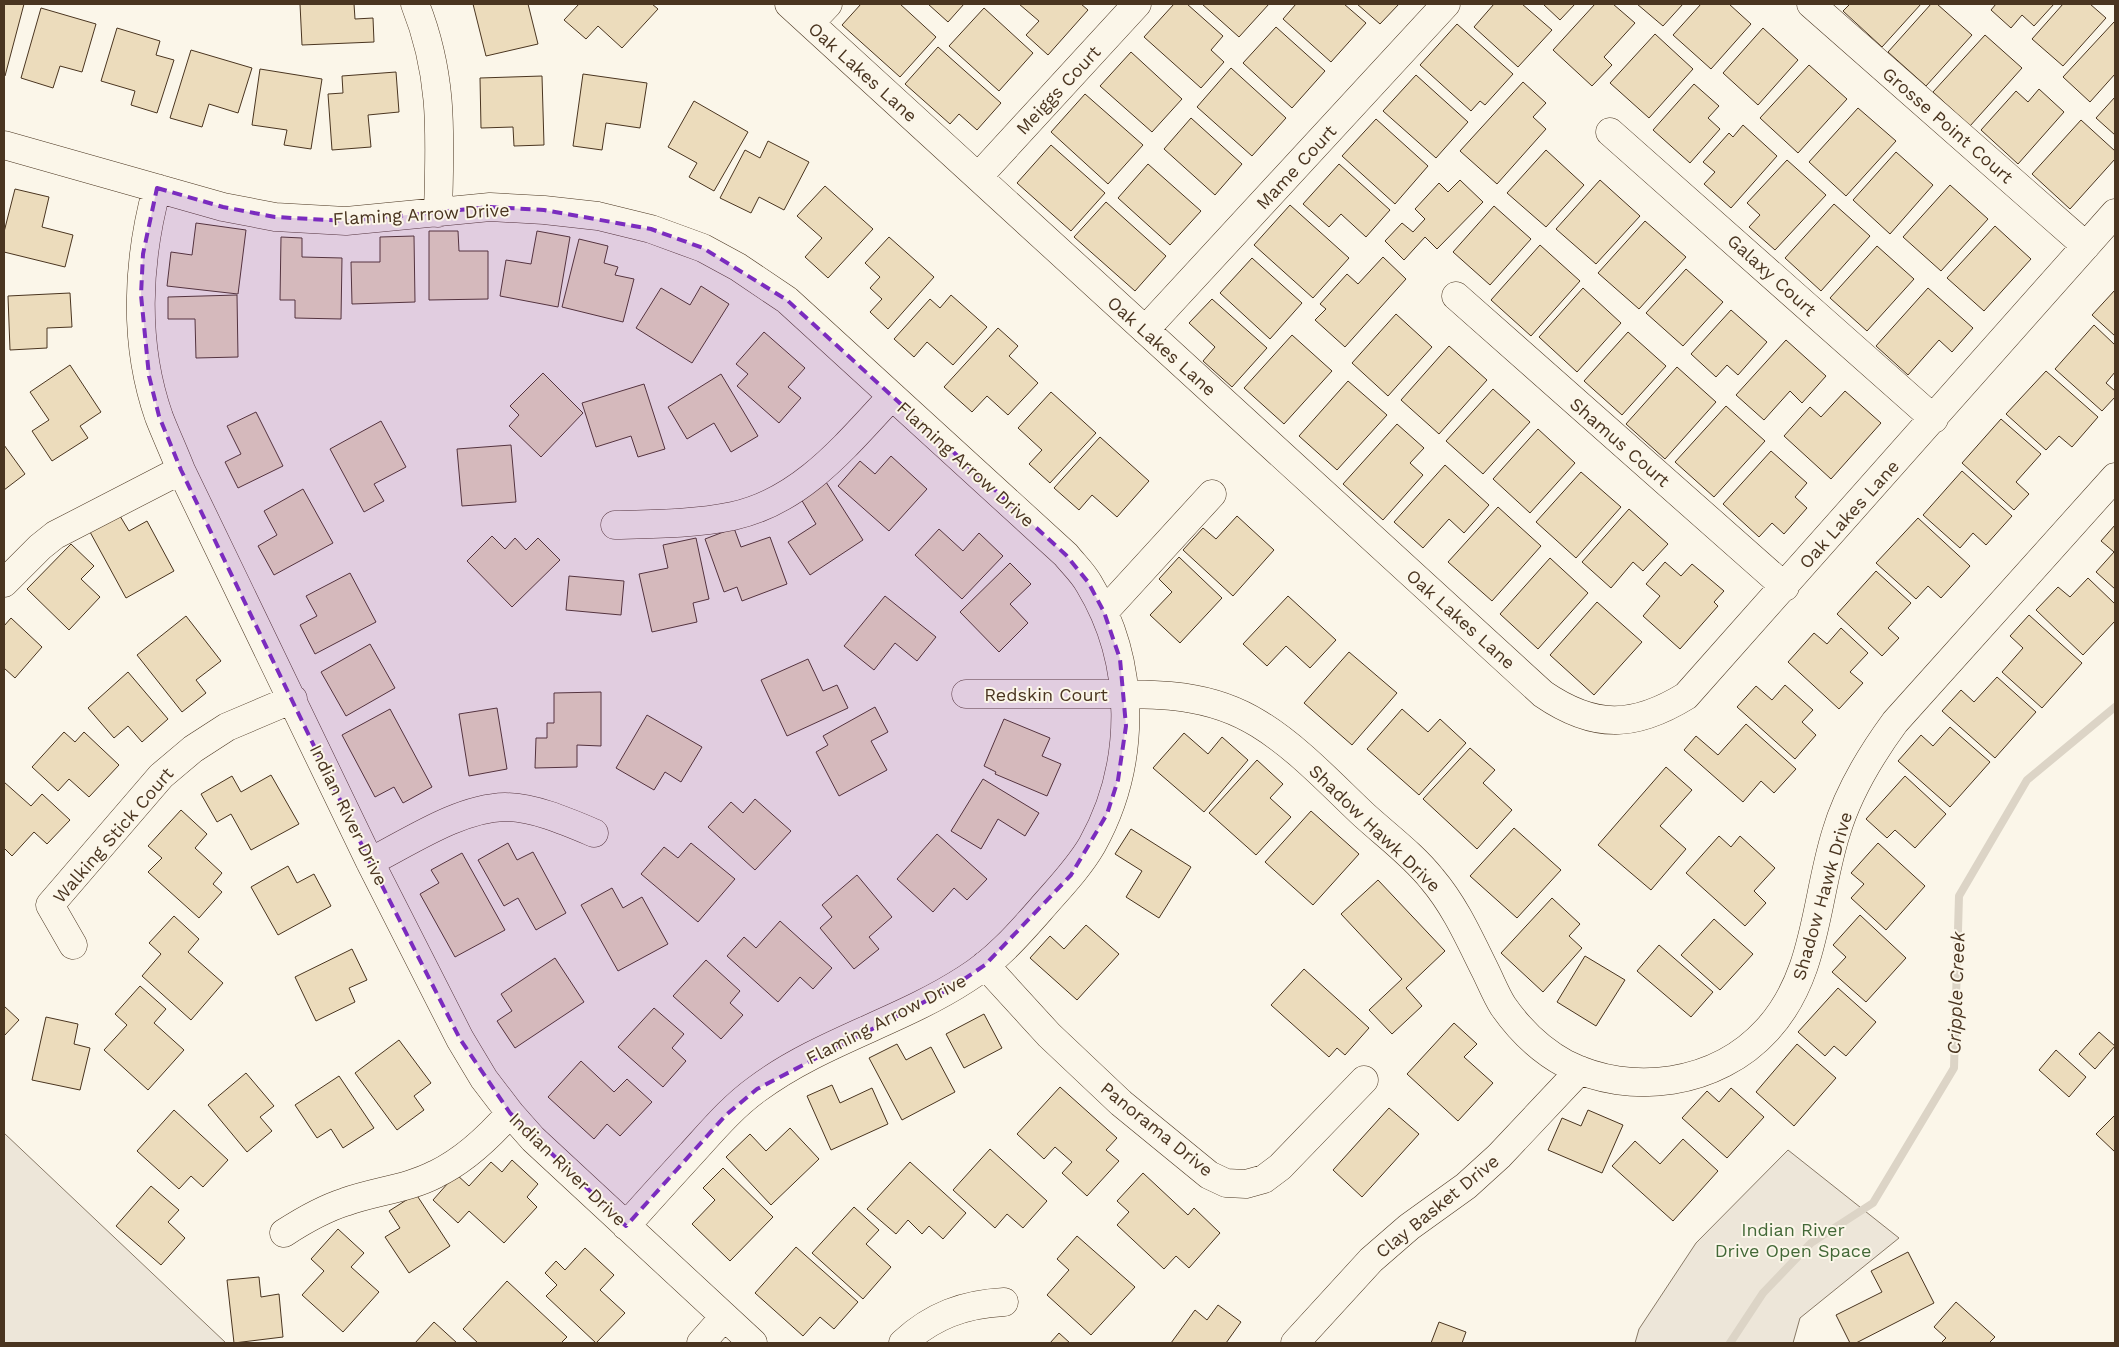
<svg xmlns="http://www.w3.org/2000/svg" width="2119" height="1347" font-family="'Work Sans',sans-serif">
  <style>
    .green { fill: #ede6d9; stroke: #887966 }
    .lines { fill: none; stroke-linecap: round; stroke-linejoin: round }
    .stream { stroke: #dcd4c6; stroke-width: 8 }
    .building { fill: #ecdcbc; stroke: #4a3520 }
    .minor-casing { stroke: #4a3520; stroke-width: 29 }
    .minor { stroke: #fbf6e9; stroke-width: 28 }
    .marked { fill: #7b2cbf; fill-opacity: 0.2; stroke: #7b2cbf; stroke-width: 4; stroke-dasharray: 10 6; stroke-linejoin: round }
    .labels { text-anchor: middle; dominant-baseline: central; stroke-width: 4; stroke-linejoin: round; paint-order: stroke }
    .street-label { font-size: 18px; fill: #4a3520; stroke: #fbf6e9 }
    .park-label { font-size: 18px; fill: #436837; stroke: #fbf6e9 }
    .water-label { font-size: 19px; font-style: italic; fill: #4a3520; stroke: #fbf6e9 }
  </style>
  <rect width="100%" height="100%" fill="#fbf6e9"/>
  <path class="green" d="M4,1133l222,210h-222z
    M1788,1150l111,88 -99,80 -7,25h-158l4,-14 57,-86z"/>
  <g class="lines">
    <path class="stream" d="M1730,1343l33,-50 48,-50 62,-40 81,-135 5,-172 68,-116 88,-73"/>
  </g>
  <path class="building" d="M4,4h20l-19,72h-1z
    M300,4h54l1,15 18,-1 1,24 -72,3z
    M473,4h55l10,40 -52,12z
    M579,4h73l6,5 -36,39 -24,-22 -12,13 -22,-19z
    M861,4h39l36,33 -36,40 -58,-52z
    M928,4h36l-16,18z
    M1019,4h62l7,6 -40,45 -22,-20 13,-14z
    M1174,4h13l36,32 -12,14 13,12 -23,26 -57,-51z
    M1202,4h67l-30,33z
    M1296,4h48l22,19 -35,39 -48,-43z
    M1357,4h42l-19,20z
    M1494,4h28l30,26 -34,37 -44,-40z
    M1543,4h32l-15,16z
    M1595,4h18l22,19 -31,34 8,8 -20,21 -39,-36z
    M1637,4h46l-20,22z
    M1701,4h28l22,20 -40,45 -38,-34z
    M1850,4h71l-39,43 -39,-36z
    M1931,4h6l35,31 -46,51 -38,-34z
    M1996,4h58l-20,22 -12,-11 -11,13 -20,-18z
    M2063,4h27l16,14 -43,48 -31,-27z
    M41,8l55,16 -14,48 -22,-6 -7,22 -32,-10z
    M984,8l49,45 -34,38 -50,-45z
    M2114,22l1,2v50l-25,28 -27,-25z
    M1457,24l56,50 -28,31 -5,-4 -9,10 -51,-46z
    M1276,27l49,44 -33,37 -49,-45z
    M117,28l43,13 -4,14 18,5 -17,53 -26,-8 4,-14 -34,-10z
    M1763,28l35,32 -40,45 -35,-32z
    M1655,34l38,35 -44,49 -39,-35z
    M1985,35l37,33 -52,58 -37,-34z
    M938,47l63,56 -24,27 -18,-16 -9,10 -45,-40z
    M191,50l61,18 -14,45 -29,-9 -7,23 -32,-9z
    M1131,52l51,47 -30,33 -52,-46z
    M1809,65l38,34 -49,54 -38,-35z
    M1231,68l55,50 -34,38 -55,-49z
    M260,69l62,10 -11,70 -27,-4 3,-15 -35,-5z
    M396,72l3,40 -31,3 3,32 -39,3 -4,-56 15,-1 -1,-17z
    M583,74l64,9 -7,45 -34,-5 -4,27 -29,-4z
    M1416,75l52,47 -32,36 -53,-47z
    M542,76l2,69 -30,1 -1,-19 -32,1 -1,-50z
    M1523,82l23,21 -13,14 13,12 -49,55 -37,-33z
    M1694,84l25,22 -11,12 12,11 -30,34 -37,-33z
    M2039,89l25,23 -46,52 -37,-34 35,-39 12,11z
    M1085,94l58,51 -35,39 -57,-52z
    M2115,97v38l-19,-17z
    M694,101l54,31 -34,59 -25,-14 8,-14 -29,-16z
    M1858,108l38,33 -50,55 -37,-34z
    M1191,118l51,46 -27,31 -51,-46z
    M1376,119l52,47 -33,38 -53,-48z
    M2081,120l34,31v8l-45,50 -38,-35z
    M1743,125l34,31 -46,52 -27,-24 11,-12 -12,-10 26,-29 4,4z
    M768,141l41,21 -25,48 -25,-13 -8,16 -31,-15 25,-48 15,8z
    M1051,145l54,48 -34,38 -54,-48z
    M1546,150l38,35 -38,42 -39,-34z
    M1896,152l37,33 -43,49 -37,-34z
    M1787,160l39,35 -51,55 -26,-23 11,-12 -13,-12z
    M1148,164l53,47 -31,34 -52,-47z
    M1339,164l51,46 -24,27 -25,-23 -12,13 -26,-23z
    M1460,180l23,22 -46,47 -12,-12 -21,23 -19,-19 17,-18 11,9 12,-13 -10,-10 24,-26 9,9z
    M1600,180l40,36 -44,48 -40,-35z
    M1950,185l38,34 -47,52 -38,-34z
    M825,186l48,43 -45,49 -23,-21 17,-19 -25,-22z
    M15,189l34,8 -7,30 31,8 -8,32 -61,-15v-20z
    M1106,202l60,54 -31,35 -61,-54z
    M1834,204l36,32 -49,55 -36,-33z
    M1290,205l59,53 -36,40 -59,-53z
    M1494,206l37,33 -41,46 -37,-33z
    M1645,221l41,36 -47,52 -41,-36z
    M196,223l50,7 -8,64 -71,-8 4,-34 21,3z
    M1995,226l36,33 -47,52 -37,-33z
    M429,231h29l1,20h29v48l-59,1z
    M537,231l33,6 -12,70 -58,-11 6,-36 25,4z
    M414,236l1,66 -63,2 -1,-42h29v-25z
    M281,237l21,1v19l40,1 -1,61 -46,-1v-18h-15z
    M889,237l45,40 -46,52 -18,-17 12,-13 -12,-11 10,-11 -15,-14z
    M579,239l29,7 -4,17 14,4 -3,8 19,4 -11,43 -61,-15z
    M1540,245l40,36 -49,55 -40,-36z
    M1877,246l37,33 -47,52 -37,-33z
    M1383,257l23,22 -61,68 -30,-27 11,-11 -6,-5 27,-30 11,10z
    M1252,258l50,45 -32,36 -50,-46z
    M1686,269l37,33 -40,44 -37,-33z
    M701,286l28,18 -37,59 -56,-35 25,-40 29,17z
    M1583,288l38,35 -44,49 -38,-35z
    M1928,288l45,40 -21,24 -13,-12 -31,35 -32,-29z
    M2115,290v46l-23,-21z
    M70,293l2,34 -25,1v20l-37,2 -2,-54z
    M237,295l1,62 -42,1 -1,-39h-27v-22z
    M951,295l36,32 -34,38 -26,-23 -13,15 -20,-18 36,-40 10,9z
    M1212,299l55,49 -35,39 -29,-26 12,-14 -26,-24z
    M1731,310l36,32 -29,33 -11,-10 -11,12 -25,-23z
    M1396,314l36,33 -44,49 -36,-33z
    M2094,325l21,20v27l-9,11 9,8v6l-13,14 -47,-42z
    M998,328l20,18 -9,10 29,27 -30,32 -21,-19 -15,16 -28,-25z
    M764,332l41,36 -17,19 13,11 -22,25 -42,-37 11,-12 -12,-10z
    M1628,332l38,34 -44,49 -38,-34z
    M1292,335l40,36 -48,53 -40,-36z
    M1786,340l40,36 -24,27 -12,-12 -26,29 -28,-25z
    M1449,346l38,34 -48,54 -38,-34z
    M70,365l31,47 -21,14 8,12 -36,23 -20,-30 17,-11 -19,-28z
    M1677,367l39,35 -51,57 -39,-35z
    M2046,371l52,46 -26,30 -13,-11 -13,14 -40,-36z
    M543,373l40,40 -42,44 -32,-31 10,-11 -9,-9z
    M721,374l37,62 -27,16 -17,-29 -27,16 -19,-32z
    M1348,381l39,34 -50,55 -38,-34z
    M644,384l21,65 -27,8 -7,-21 -35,11 -14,-44z
    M1493,389l37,33 -47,52 -37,-33z
    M1845,391l36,32 -50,56 -47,-43 26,-29 11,10z
    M1051,392l45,41 -46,50 -21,-19 13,-14 -24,-22z
    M1726,406l39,35 -51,56 -39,-35z
    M256,412l27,54 -45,22 -13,-26 16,-8 -14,-28z
    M2001,419l40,35 -25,28 13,12 -15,16 -52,-47z
    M381,421l25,46 -32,17 10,17 -20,11 -34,-63z
    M1397,424l27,24 -14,15 13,12 -40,45 -40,-36z
    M1538,429l37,34 -45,50 -37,-34z
    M1100,437l49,44 -32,36 -25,-22 -13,15 -25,-22z
    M4,445l21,29 -21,16z
    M511,445l5,57 -54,4 -5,-57z
    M1771,451l36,32 -12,14 12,11 -23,26 -12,-11 -13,14 -36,-33z
    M891,456l36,33 -38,42 -51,-45 22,-25 15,13z
    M1445,465l44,40 -25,28 -15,-14 -26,29 -29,-26z
    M1962,471l50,45 -26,29 -13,-12 -13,15 -37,-33z
    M1581,472l40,35 -45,51 -40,-36z
    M826,482l37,58 -53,35 -22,-33 28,-18 -15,-25z
    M303,489l30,54 -59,32 -16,-29 19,-11 -13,-24z
    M1498,507l43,39 -49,55 -44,-39z
    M1629,509l39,35 -25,27 -10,-9 -22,26 -29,-26z
    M120,516l9,15 18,-10 27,50 -48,27 -36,-66z
    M1237,516l37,34 -41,46 -50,-46 20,-22 13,11z
    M1918,518l52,48 -29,32 -13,-12 -12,13 -40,-36z
    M2115,525v64l-19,-17 18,-20 -13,-11z
    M734,528l7,19 29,-10 17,47 -45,17 -5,-14 -13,5 -19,-53z
    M939,529l24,22 16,-18 24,23 -41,43 -47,-44z
    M492,536l13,13 10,-11 11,12 12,-12 22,22 -48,47 -45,-46z
    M696,538l13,61 -16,4 4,19 -45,10 -13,-58 29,-6 -5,-23z
    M71,544l23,22 -13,13 19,18 -31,33 -42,-41z
    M1179,557l43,41 -42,45 -30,-28 22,-23 -13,-13z
    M1550,558l38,35 -50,56 -38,-35z
    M1665,562l16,14 11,-12 32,27 -10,11 4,4 -38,43 -37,-33 17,-20 -14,-12z
    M1010,563l21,21 -21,20 18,19 -29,29 -39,-40z
    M1876,571l35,32 -23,25 11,10 -17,18 -45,-42z
    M350,573l26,49 -61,32 -15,-29 17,-9 -11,-20z
    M569,576l55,5 -3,34 -55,-5z
    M2088,578l27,26v17l-32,34 -47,-45 22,-23 12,10z
    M885,596l51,41 -19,24 -22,-18 -21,27 -30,-24z
    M1288,596l48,44 -26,28 -24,-22 -19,20 -24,-22z
    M1597,602l45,40 -48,53 -44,-40z
    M2029,615l53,48 -40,45 -40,-36 21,-24 -13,-12z
    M186,616l35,45 -25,19 10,13 -24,19 -45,-57z
    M11,618l31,29 -27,31 -11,-10v-42z
    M1841,628l27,25 -18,19 13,11 -24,26 -51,-47 26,-29 13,11z
    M370,644l25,44 -49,28 -25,-44z
    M1349,652l48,41 -45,52 -48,-42z
    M808,659l15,32 14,-6 11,23 -61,28 -26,-56z
    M128,672l40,47 -26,23 -14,-16 -14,12 -26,-30z
    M1997,677l39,35 -41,46 -53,-47 19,-21 13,12z
    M1785,685l28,25 -11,12 14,13 -21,24 -58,-52 19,-21 16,14z
    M601,692v54l-24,-1v22l-42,1 1,-30h11v-15h7v-30z
    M875,707l13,25 -17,9 16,29 -48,26 -23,-44 12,-7 -5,-9z
    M497,708l10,61 -38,7 -10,-62z
    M390,709l42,78 -29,16 -9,-16 -19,10 -33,-62z
    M1402,709l26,23 12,-13 26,24 -47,52 -52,-46z
    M647,715l55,32 -21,35 -16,-10 -11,18 -38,-22z
    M1004,719l46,19 -8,18 19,8 -14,32 -52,-22 1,-2 -12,-6z
    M1746,724l50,45 -22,24 -13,-12 -18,21 -59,-52 12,-14 22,19z
    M1950,727l40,35 -40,45 -52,-46 23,-26 12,11z
    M64,732l11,10 9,-10 35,33 -30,32 -20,-18 -11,12 -26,-24z
    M1184,733l24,21 14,-17 26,23 -44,52 -51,-44z
    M1470,748l25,22 -12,13 29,27 -35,39 -54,-50z
    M1257,760l26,24 -13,14 21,19 -35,38 -47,-42z
    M1666,767l26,23 -32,36 26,23 -35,41 -53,-45z
    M271,775l28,49 -48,26 -20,-36 -14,8 -16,-28 31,-18 9,16z
    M1905,776l41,38 -31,34 -20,-18 -8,8 -21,-19z
    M983,779l56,34 -14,23 -27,-17 -17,30 -30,-18z
    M4,782l27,24 11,-12 28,26 -23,24 -13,-12 -22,24 -8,-8z
    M755,799l36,32 -36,39 -47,-43 23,-25 12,11z
    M181,810l26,24 -12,14 27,25 -9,11 9,8 -23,26 -51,-46 14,-14 -14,-12z
    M1311,811l48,43 -46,51 -48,-43z
    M1514,828l47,42 -44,48 -47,-42z
    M1131,829l60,38 -32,51 -33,-21 16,-26 -27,-17z
    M937,834l50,45 -20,21 -13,-12 -21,24 -36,-33z
    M1719,836l12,11 9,-11 35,32 -21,23 12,12 -21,23 -59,-53z
    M508,843l9,17 16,-8 33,61 -30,17 -18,-32 -14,8 -26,-46z
    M691,843l44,36 -37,43 -57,-48 23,-27 14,11z
    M1878,843l47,43 -39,44 -35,-32 13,-14 -13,-11z
    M462,853l43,77 -50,27 -35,-63 19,-11 -8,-13z
    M288,866l9,17 17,-9 17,32 -53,29 -27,-48z
    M857,875l35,42 -23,20 10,12 -25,20 -34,-41 12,-11 -10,-12z
    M1378,880l67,71 -39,37 16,18 -30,28 -23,-24 33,-31 -61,-65z
    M612,888l11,20 19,-11 26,47 -50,27 -37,-66z
    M1552,898l28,26 -11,12 13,12 -39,44 -42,-39z
    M1860,915l46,43 -40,44 -34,-30 14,-15 -13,-12z
    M174,916l25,23 -11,13 35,31 -32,37 -49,-44 19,-22 -12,-11z
    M1714,919l39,35 -33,36 -39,-35z
    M780,921l52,47 -19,21 -13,-12 -22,25 -51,-46 17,-19 12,11z
    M1086,925l33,29 -42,46 -47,-42 20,-22 14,13z
    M1659,945l54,47 -22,25 -54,-46z
    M352,949l15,31 -18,8 6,14 -39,19 -21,-44z
    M1585,956l40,24 -29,46 -39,-24z
    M555,958l29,44 -69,46 -18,-27 15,-10 -11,-17z
    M706,960l34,31 -10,12 13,12 -22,24 -48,-43z
    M1304,969l65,59 -24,27 -8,-7 -8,9 -58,-52z
    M140,986l26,23 -12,14 30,27 -36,40 -44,-40 23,-25 -12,-11z
    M1838,988l38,34 -30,34 -12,-10 -9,10 -27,-24z
    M4,1006l15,14 -15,16z
    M654,1008l30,26 -12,14 14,13 -23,26 -45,-40z
    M984,1014l18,34 -38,20 -18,-34z
    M46,1017l32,7 -4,20 16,4 -10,42 -48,-10z
    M1454,1023l23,21 -13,13 29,26 -35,38 -51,-47z
    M2099,1032l16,14 -20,23 -16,-15z
    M399,1040l32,43 -17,13 10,14 -27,20 -42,-57z
    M897,1044l9,16 25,-13 24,45 -53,28 -33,-62z
    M1797,1044l39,34 -42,48 -38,-34z
    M2056,1050l30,27 -17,20 -30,-27z
    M581,1061l33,31 13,-13 25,23 -32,34 -13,-12 -13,15 -46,-42z
    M246,1073l28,33 -14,11 12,14 -25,21 -39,-47z
    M339,1076l35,52 -31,20 -12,-19 -14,9 -22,-33z
    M832,1085l8,18 32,-15 16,36 -57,26 -24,-54z
    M1060,1087l57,51 -11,12 13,11 -32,35 -25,-23 10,-11 -17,-15 -11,12 -27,-25z
    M1731,1088l33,29 -37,41 -45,-40 25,-27 12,11z
    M1389,1108l30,26 -57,63 -29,-27z
    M174,1110l54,50 -25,27 -12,-11 -12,13 -42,-38z
    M1588,1110l35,15 -21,48 -54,-23 14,-32 19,8z
    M2115,1115v37l-19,-18z
    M790,1128l29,31 -48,46 -45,-48 24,-23 16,17z
    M1683,1139l35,32 -45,50 -61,-55 23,-25 25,23z
    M990,1149l57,52 -24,27 -16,-14 -12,14 -42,-38z
    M512,1160l26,24 -11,13 10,10 -33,36 -35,-32 -11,12 -25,-23 23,-26 13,12 22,-24 11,10z
    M910,1162l56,51 -23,26 -14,-13 -7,8 -14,-14 -12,14 -29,-25z
    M723,1168l50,49 -43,44 -38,-37 23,-24 -12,-12z
    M1143,1173l45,42 6,-7 26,25 -31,35 -13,-12 -12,13 -47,-44 12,-13 -12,-11z
    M151,1186l28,24 -11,12 17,16 -24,27 -45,-39z
    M416,1194l34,52 -41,27 -24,-36 15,-9 -11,-17z
    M854,1207l25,23 -13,14 25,23 -28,32 -51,-46z
    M338,1229l26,24 -13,14 28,25 -36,40 -41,-37 22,-24 -13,-12z
    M1077,1236l58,51 -44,48 -44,-40 22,-25 -12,-11z
    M796,1247l62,55 -24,27 -14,-12 -17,19 -48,-43z
    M585,1248l29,27 -14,15 25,23 -29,30 -50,-47 11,-11 -12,-12 11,-12 9,9z
    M1908,1252l26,51 -78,40h-6l-14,-28 46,-23 -11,-21z
    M259,1277l2,20 18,-3 4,43 -49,6 -7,-63z
    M507,1281l60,56 -6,6h-83l-15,-14z
    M1956,1302l39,35 -6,6h-48l5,-5 -12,-11z
    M1218,1305l23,17 -15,21h-55l24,-33 12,10z
    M434,1322l23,21h-42z
    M1439,1322l27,10 -4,11h-31z
    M1059,1333l11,10h-20z"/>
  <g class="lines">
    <g class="minor-casing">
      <path id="minor" d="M415,4c29,73 25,132 23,209
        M789,4l754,690c51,35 91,34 143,2l429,-483
        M1811,4l275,242
        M810,23l18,-19
        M1610,132l324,287
        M4,145l219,62 52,10 71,4 144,-14 54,3 54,6 53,13 52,19 35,19 49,33 279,255c7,9 17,18 23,29 48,79 48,180 3,261 -14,24 -34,44 -52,65 -22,25 -45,51 -74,69 -66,43 -146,63 -209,110 -25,18 -45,42 -66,65 -22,24 -44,48 -65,72
        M978,177l159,-173
        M157,188c-20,74 -24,155 2,229 7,18 15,35 22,53l189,392 90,177 24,40 26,34 23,26 220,204
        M1456,296l329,291
        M1145,330l301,-326
        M615,525c39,-1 79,-1 118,-9 69,-15 113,-71 159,-120
        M4,583l36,-36 15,-12 126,-65
        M1104,612l108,-118
        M966,694c40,0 80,0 120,0 61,0 119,-4 173,30 39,24 72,60 105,91 23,21 49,40 68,64 23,27 37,59 53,91 6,12 11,25 18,36 16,23 37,44 63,58 65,33 151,21 201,-34 50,-54 48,-130 69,-197 12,-41 34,-77 59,-111l220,-245
        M370,862c41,-21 90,-54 135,-55 29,0 63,15 89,26
        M73,945l-23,-40 111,-129 32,-27 34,-22 66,-28
        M985,965l64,70 72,68 88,72 17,8 20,1 18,-5 16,-12 84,-87
        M284,1233c20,-13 39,-24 61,-31 31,-11 62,-13 91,-28 29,-14 53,-37 74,-61
        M701,1343l23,-26
        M903,1343c29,-27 61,-39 101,-41
        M1295,1343l76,-83 38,-33 57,-41 33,-30 81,-86"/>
    </g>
    <use href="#minor" class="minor"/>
  </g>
  <path class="marked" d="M157,188l66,19 52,10 71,4 144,-14 54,3 107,19 52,19 84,52 279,255 22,27 16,30 16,47 6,67 -8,54 -11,34 -36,61 -86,90 -34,23 -194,101 -31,26 -100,111 -116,-113 -50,-74 -90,-177 -189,-392 -22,-54 -10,-40 -8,-81 2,-41z"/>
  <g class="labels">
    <g class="street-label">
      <text transform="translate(863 72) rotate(42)">Oak Lakes Lane</text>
      <text transform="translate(1058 90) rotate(-47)">Meiggs Court</text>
      <text transform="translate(1948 125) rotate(41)">Grosse Point Court</text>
      <text transform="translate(1296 167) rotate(-47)">Mame Court</text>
      <text transform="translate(421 214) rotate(-3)">Flaming Arrow Drive</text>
      <text transform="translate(1772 275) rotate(42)">Galaxy Court</text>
      <text transform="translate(1162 346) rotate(42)">Oak Lakes Lane</text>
      <text transform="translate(1620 442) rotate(41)">Shamus Court</text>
      <text transform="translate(966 464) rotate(42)">Flaming Arrow Drive</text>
      <text transform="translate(1849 514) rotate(-48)">Oak Lakes Lane</text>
      <text transform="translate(1461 619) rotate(42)">Oak Lakes Lane</text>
      <text x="1046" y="694">Redskin Court</text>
      <text transform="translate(349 815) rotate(64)">Indian River Drive</text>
      <text transform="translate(1375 828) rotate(44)">Shadow Hawk Drive</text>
      <text transform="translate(113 835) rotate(-49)">Walking Stick Court</text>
      <text transform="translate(1822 896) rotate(-74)">Shadow Hawk Drive</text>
      <text transform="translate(886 1019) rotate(-27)">Flaming Arrow Drive</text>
      <text transform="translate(1157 1129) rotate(39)">Panorama Drive</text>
      <text transform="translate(568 1169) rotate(44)">Indian River Drive</text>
      <text transform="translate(1437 1206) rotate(-39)">Clay Basket Drive</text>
    </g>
    <g class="park-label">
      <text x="1793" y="1229">Indian River<tspan x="1793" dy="21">Drive Open Space</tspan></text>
    </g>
    <g class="water-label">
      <text transform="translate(1956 993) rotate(-88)">Cripple Creek</text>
    </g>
  </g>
  <rect width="2119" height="1347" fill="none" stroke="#4a3520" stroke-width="10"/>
</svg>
